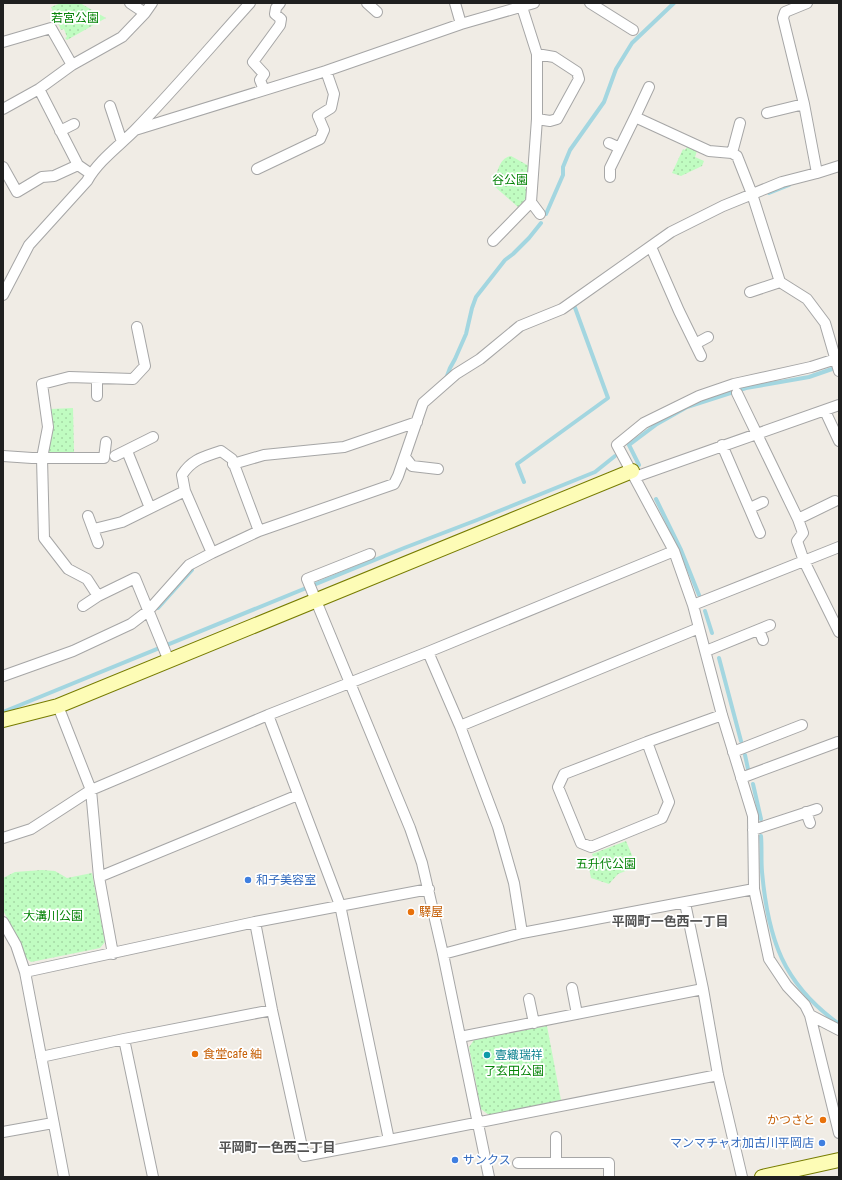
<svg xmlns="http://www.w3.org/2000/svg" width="842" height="1180" font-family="'Roboto Condensed','Noto Sans JP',sans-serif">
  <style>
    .park { fill: url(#park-dots) }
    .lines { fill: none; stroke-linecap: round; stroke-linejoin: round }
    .stream { stroke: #a3d6e0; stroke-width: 4 }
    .street-casing { stroke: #a6a6a6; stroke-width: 12 }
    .secondary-casing { stroke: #777c00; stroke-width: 16 }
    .street { stroke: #fff; stroke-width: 10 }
    .secondary { stroke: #fdfcb6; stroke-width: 14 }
    .shop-dot { fill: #3f7fe0; stroke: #fff; stroke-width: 1.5 }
    .food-dot { fill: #e8710a; stroke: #fff; stroke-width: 1.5 }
    .culture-dot { fill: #0f9aa8; stroke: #fff; stroke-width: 1.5 }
    .labels { text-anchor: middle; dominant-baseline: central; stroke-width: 3.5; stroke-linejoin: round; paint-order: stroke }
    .park-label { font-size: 12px; fill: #068408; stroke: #fff }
    .shop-label { font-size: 12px; fill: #366cbe; stroke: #fff; text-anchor: start }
    .food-label { font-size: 12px; fill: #c56008; stroke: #fff; text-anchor: start }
    .culture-label { font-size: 12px; fill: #0d838f; stroke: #fff; text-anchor: start }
    .neighbourhood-label { font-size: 13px; font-weight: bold; fill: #525252; stroke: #fff }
  </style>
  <defs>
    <pattern id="park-dots" width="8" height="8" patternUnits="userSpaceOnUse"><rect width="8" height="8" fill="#c0fcc1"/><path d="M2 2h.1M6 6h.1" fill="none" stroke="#a5d8a5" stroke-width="1.8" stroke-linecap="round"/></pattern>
  </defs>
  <rect width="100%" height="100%" fill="#f0ece5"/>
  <path class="park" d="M61,3h19l26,15 -39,22 -2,-2 2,-1 -3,-8 -3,1 -10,-23z
    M687,147l10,4 -2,6 9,4 -2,5 -21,10 -9,-3 11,-24 2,1z
    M511,156l18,10 -1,13h-2l-1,10h3v7l-10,11 -24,-21c2,-11 5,-29 17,-30z
    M73,408l1,44 -27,1 3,-44z
    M626,841c3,8 10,19 7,27l-15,6 -9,10 -18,-6 -4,-19 6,-2 -1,-3z
    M42,870l13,1 12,7 25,-5 13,69 -5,6 -69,14 -7,-6 -2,-9 -19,-37v-32l12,-6z
    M547,1026l14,74 -72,15 -8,-6 -12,-62 5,-7z"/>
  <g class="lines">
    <path class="stream" d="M769,193l20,-8
      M546,214l17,-39v-8l7,-17 34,-48 12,-33 16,-26 42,-40
      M445,379l2,-3 3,-8 5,-9 11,-25 6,-26 4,-11 29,-37 8,-6 16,-16 12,-15
      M639,465l-10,-20 28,-21 30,-17 59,-19 63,-11 23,-8
      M524,482l-7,-18 91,-66 -34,-93
      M656,499l25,51 18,45
      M158,608l34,-38
      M705,611l7,22
      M719,658l22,83
      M3,712l401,-164 73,-28 118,-48 20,-16
      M745,755l3,14
      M753,784l8,35
      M761,836c1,12 0,24 1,36 6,67 21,112 77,152"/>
    <g class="street-casing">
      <path id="street" d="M130,3l15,10
        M367,3l10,9
        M455,3l6,21
        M590,3l43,27
        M807,3l-22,9 -2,6 21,86 13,69
        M3,42l48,-14 21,37
        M39,89l39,76 13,9
        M264,90l-4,-10 4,-6 -11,-12 27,-37 1,-6 -6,-5 1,-6 4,-5
        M110,106l12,36
        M3,109l36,-20 33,-24 50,-28 23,-24 7,-10
        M767,113l37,-9
        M635,117l14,-30
        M537,119l13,2 7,-2 22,-40 -2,-7 -23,-15 -17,-3
        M135,130l191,-59 135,-47 73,-21
        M60,131l14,-7
        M609,143l11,5
        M732,153l8,-30
        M3,167l14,25 25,-15 12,-1 24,-11
        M257,169l63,-30 4,-9 -6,-14 13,-8 3,-14 -8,-23
        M610,177v-9l25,-51 74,34 23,2 5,3 15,38 28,88 27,17 18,24 14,48
        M531,202l9,12
        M493,241l38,-39 6,-83v-65l-15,-47
        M651,247l28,64 22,45
        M750,292l30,-10
        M3,295l26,-50 58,-64c11,-20 32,-35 48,-51 40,-41 77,-85 115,-127
        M137,327l8,39 -12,13 -64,-2 -27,7 6,43 -6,31 2,80 24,31 19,10 11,17 37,-18 34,83
        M695,344l13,-7
        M839,358l-28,9 -77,17 -35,12 -55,27 -27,22 57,106 19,54 29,110 31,101 1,73 15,70 18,27 18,19 5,10 29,118
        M97,378v18
        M737,393l61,126 5,14 -6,8 7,20 35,71
        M825,411l14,30
        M722,445l38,88
        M127,451l23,57
        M3,456l29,2h72l2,-16
        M115,456l38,-19
        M405,457l7,9 26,3
        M233,464l31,-9 80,-8 73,-25
        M635,477l204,-72
        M750,508l13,-6
        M88,516l10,27
        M798,519l37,-18
        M94,529l28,-7 63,-31
        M212,553l-27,-62 -3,-16c10,-16 22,-18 39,-24l11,8 27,72
        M370,554l-63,25 103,249 12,35 21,91 46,223
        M693,605l146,-58
        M83,606l15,-10
        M759,630l4,10
        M706,651l64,-26
        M428,652l32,74 38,101 16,56 8,50
        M3,676l70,-25 58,-27 17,-13 41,-46 23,-12 47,-22 135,-47 4,-8 25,-73 33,-29 24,-15 40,-33 42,-17 109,-77 52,-26 59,-24 35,-9 22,-7
        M58,706l33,84 8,87 14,77
        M268,715l72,190 49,235
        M460,726l239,-98
        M647,742l22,60 -7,16 -71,29 -10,-4 -23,-56 6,-13 83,-32 75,-27
        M733,752l69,-27
        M741,778l97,-36
        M806,812l4,11
        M753,830l64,-21
        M3,838l28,-9 60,-39 177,-75 160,-63 246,-101
        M99,877l199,-82
        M685,903l18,86 15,86 24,102
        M3,922l13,23 9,27 39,205
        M255,922l17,88 32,146 85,-16 329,-65
        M443,954l79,-21 232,-44
        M25,972l230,-50 174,-33
        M572,988l5,26
        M529,999l5,24
        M810,1015l29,15
        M460,1037l243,-48
        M124,1039l29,138
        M41,1057l83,-18 148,-29
        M3,1132l50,-9
        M518,1163h91v14
        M556,1163v-26"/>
    </g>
    <g class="secondary-casing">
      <path id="secondary" d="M3,720l55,-14 574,-235
        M762,1177l77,-17"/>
    </g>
    <use href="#street" class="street"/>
    <use href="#secondary" class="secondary"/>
  </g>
  <g class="shop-dot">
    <circle cx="248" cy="880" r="4"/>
    <circle cx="822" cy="1143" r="4"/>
    <circle cx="455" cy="1160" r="4"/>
  </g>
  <g class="food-dot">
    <circle cx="411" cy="912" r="4"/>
    <circle cx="195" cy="1054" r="4"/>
    <circle cx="823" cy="1120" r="4"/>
  </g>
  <circle class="culture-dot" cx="487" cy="1055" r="4"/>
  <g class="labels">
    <g class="park-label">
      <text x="75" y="18">若宮公園</text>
      <text x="510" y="180">谷公園</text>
      <text x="606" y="864">五升代公園</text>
      <text x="53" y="916">大溝川公園</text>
      <text x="514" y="1071">了玄田公園</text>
    </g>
    <g class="shop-label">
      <text x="256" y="880">和子美容室</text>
      <text x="814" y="1143" text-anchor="end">マンマチャオ加古川平岡店</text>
      <text x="463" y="1160">サンクス</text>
    </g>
    <g class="food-label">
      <text x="419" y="912">驛屋</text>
      <text x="203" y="1054">食堂cafe 紬</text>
      <text x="815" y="1120" text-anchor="end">かつさと</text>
    </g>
    <g class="culture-label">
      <text x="495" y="1055">壹織瑞祥</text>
    </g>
    <g class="neighbourhood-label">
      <text x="670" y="921">平岡町一色西一丁目</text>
      <text x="277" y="1147">平岡町一色西二丁目</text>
    </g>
  </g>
  <rect width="842" height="1180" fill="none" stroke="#1f1f1f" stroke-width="8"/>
</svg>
